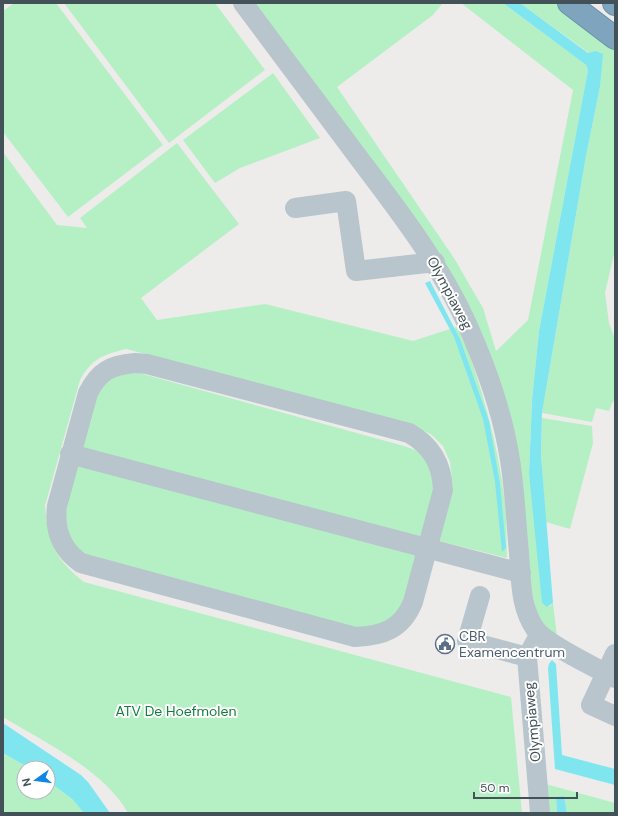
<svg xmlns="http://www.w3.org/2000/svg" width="618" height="816" font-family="'DM Sans',sans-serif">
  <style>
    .green { fill: #b5f0c5 }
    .water { fill: #7fe6f0 }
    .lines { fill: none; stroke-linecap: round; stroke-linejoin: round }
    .highway-casing { stroke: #6a90aa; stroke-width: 24 }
    .minor { stroke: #b8c5cc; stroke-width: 20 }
    .highway { stroke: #7fa5be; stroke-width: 22 }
    .labels { text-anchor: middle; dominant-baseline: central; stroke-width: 4; stroke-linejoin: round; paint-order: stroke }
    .street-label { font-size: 14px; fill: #435159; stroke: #fff }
    .service-label { font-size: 14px; fill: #4e5e75; stroke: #fff; text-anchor: start }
    .park-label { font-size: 14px; fill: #117d3a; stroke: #fff }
  </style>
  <rect width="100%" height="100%" fill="#eeebeb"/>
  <path class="green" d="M14,3h42l107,142 -95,72 -65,-85v-121z
    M64,3h151l50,67 -96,73z
    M252,3h191l-10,12 -96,72 117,171 29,50 13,43 32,-31 45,-230 -112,-87h42l83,62 2,5 -49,261 -7,69 -3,74 20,133 4,-4 4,34 -19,-17 -58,-285z
    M520,3h37l45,39 1,-1 12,10v199l-10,43 4,30 6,16v63l-2,-1 -4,10 -13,-3 -4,14 -50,-9 44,-257 14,-69 1,-20 -12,-14z
    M273,73l47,65 -80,30 -25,15 -32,-43z
    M177,143l62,81 -98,74 16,22 108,-16 148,37 46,-15c22,57 39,117 46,177 2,18 1,37 2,55l-68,-17 14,-54 -3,-25 -7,-16 -11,-11 -23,-12 -283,-74c-24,6 -33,9 -46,31l-35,126c4,38 9,52 39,76l427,115 11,116h-394c-25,-44 -83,-70 -125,-96v-565l54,73 30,3 -7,-10z
    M132,371l272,75 17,6 8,6 6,28 -13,51 -343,-88 17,-62 7,-7z
    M542,418l50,8 1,17 -23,86 -24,-7 -5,-67z
    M75,464l343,91c-6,21 -13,62 -35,71 -8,3 -20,2 -28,3l-276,-73 -15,-33z
    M3,753l26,15h-5v24h24v-11l24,18 12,14h-81z
    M542,783l73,20v10h-48l-3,-17 -8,1 1,16h-12z"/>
  <path class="water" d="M503,3h17l68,50 8,-2 7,3 -3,33 -14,69 -44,257 -1,42 12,148 -6,4 -5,-4 -13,-129 3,-74 7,-69 49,-261 -2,-5z
    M430,281l30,58 29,82 11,63 6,64 -4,4 -7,-70 -12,-63 -29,-82 -29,-54z
    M552,660l4,4 6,91 53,14v16l-60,-16 -7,-101 1,-4z
    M3,723l78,52 7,7 22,31h-26l-12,-14 -24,-18v-13h-19l-26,-15z
    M564,796l3,17h-10l-1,-16z"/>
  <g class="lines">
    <g class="highway-casing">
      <path id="highway" d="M569,3l46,35
        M614,3l1,1"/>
    </g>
    <path class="minor" d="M243,3c39,53 79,105 118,158 44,58 88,115 115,184 15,36 28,76 34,115 5,31 6,62 9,93 2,26 1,55 17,77 10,14 62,39 79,48
      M295,208l51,-7 10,70 79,-9
      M135,363l12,1 262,69c23,13 33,31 34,57l-30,112c-11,27 -30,34 -58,35l-274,-74c-20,-14 -27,-33 -24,-57l31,-113c11,-22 23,-28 47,-30z
      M70,454l451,119
      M480,596l-13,45 60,16
      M540,634l-13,23 13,156
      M615,654l-24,51 24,11"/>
    <use href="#highway" class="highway"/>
  </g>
  <defs>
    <g id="civic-ring" transform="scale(1)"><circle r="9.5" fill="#fff" stroke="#5c6f8a" stroke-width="1.5"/><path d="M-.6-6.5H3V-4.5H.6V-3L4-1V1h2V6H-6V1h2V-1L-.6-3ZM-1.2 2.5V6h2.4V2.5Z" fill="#5c6f8a"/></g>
  </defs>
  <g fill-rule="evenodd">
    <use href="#civic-ring" x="445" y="644"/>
  </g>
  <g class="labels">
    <g class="street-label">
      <text transform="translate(450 293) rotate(62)">Olympiaweg</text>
      <text transform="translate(532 722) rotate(-95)">Olympiaweg</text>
    </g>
    <g class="service-label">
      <text x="459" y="636">CBR<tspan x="459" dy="16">Examencentrum</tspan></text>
    </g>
    <g class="park-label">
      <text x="176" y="711">ATV De Hoefmolen</text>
    </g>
  </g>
  <rect width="618" height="816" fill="none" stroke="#435159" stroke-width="8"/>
  <g transform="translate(36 780) rotate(256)"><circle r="19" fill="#ffffff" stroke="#b4b9bd"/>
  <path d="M0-3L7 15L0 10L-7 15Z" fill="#0e86e5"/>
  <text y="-6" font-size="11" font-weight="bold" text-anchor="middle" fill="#435159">N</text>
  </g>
  <path d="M474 792v6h103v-6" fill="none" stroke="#435159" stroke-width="2"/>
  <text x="480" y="792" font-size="12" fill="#435159" stroke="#ffffff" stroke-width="3" paint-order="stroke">50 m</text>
</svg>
